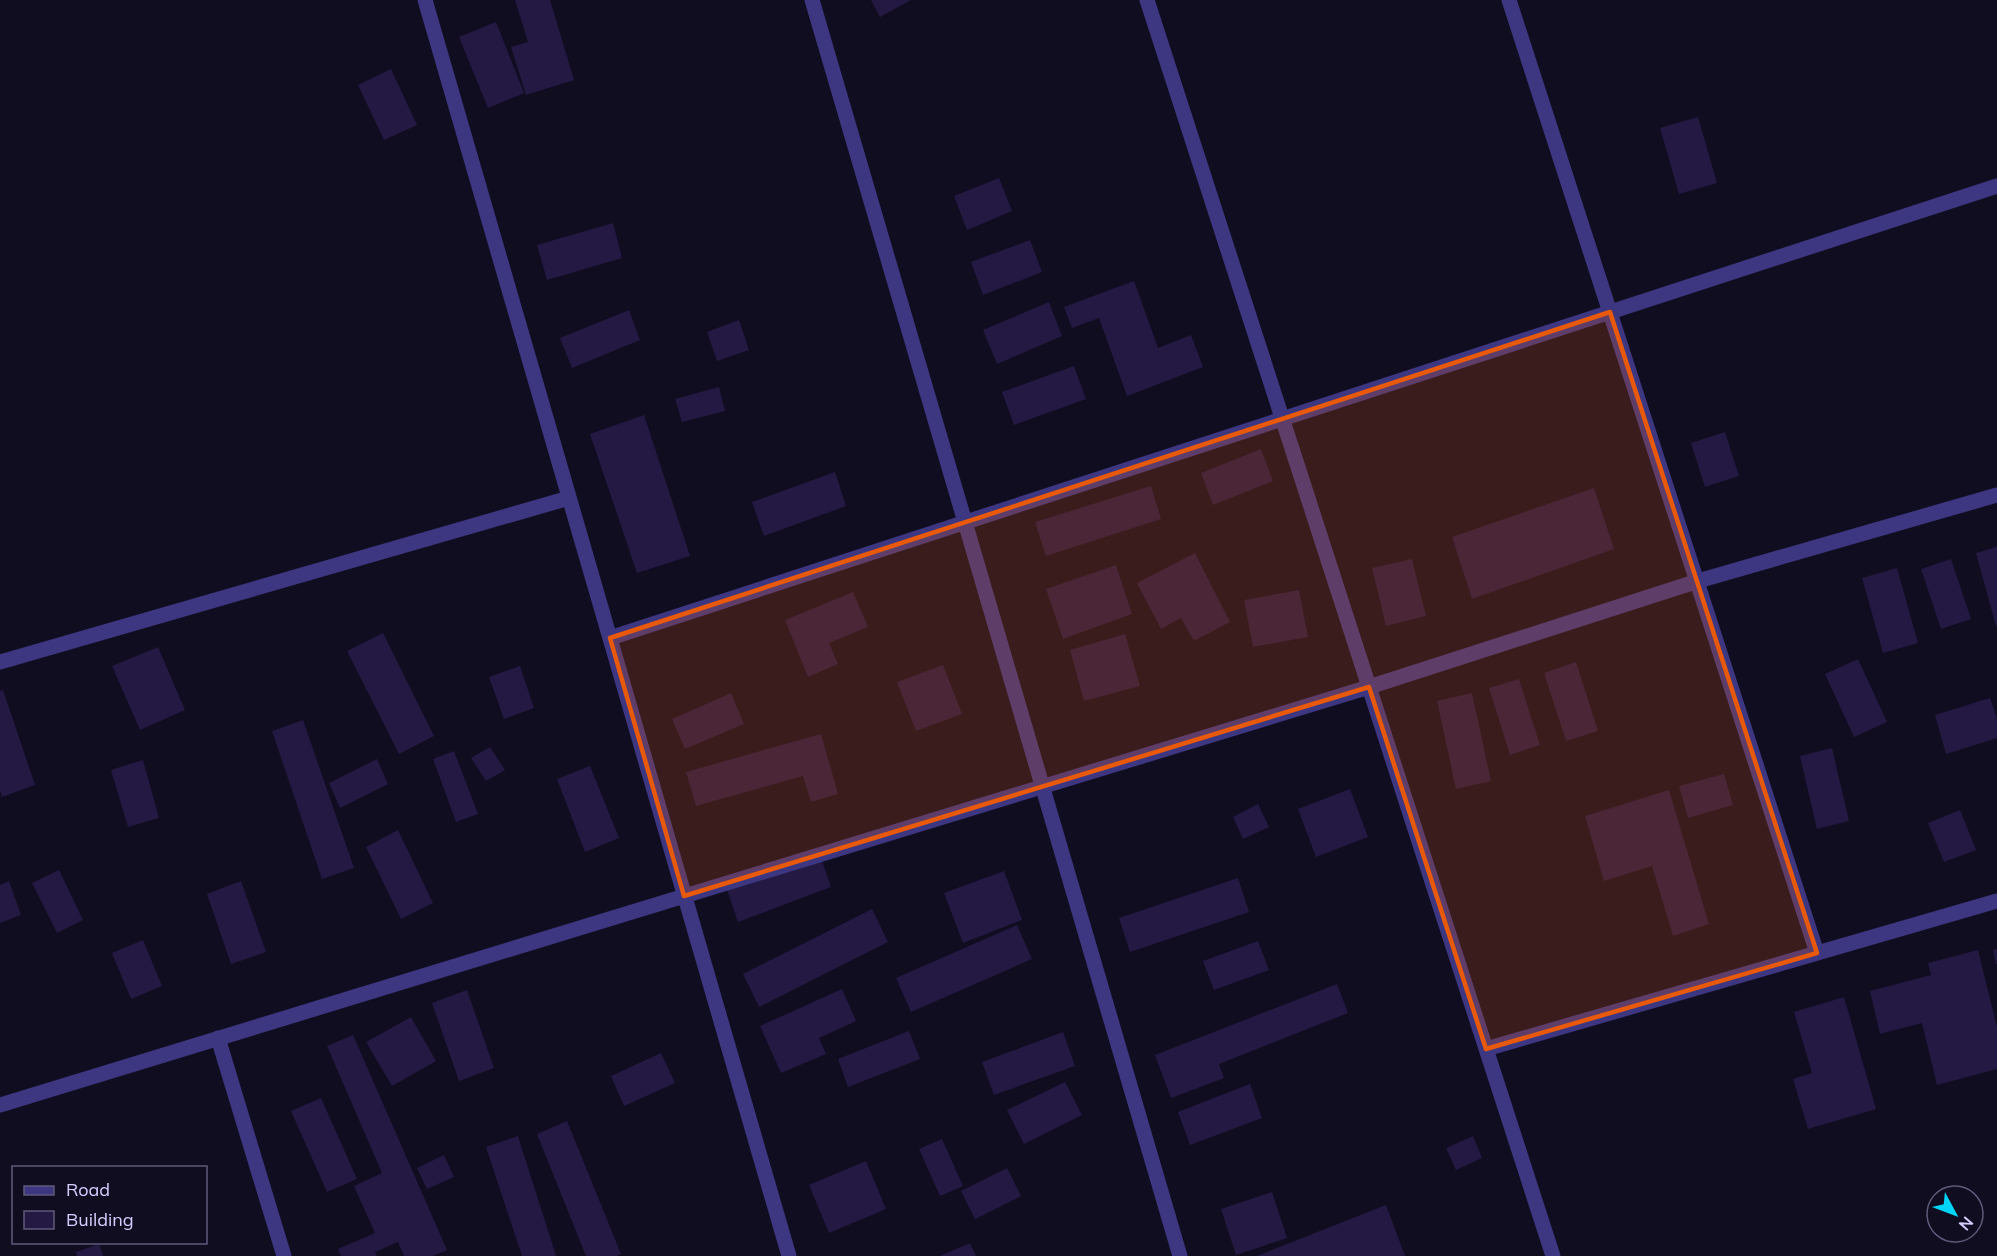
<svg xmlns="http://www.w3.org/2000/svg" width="1997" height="1256" font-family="Mulish,sans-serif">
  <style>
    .building { fill: #231942 }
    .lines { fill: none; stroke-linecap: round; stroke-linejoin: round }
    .minor { stroke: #3d3781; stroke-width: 15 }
    .marked { fill: #e8590c; fill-opacity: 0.2; stroke: #e8590c; stroke-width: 4.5; stroke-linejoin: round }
  </style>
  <rect width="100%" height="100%" fill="#110d21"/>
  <path class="building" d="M515,0h35l24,80 -48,15 -15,-48 17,-5z
    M871,0h40l-31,17z
    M496,22l28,71 -36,15 -29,-71z
    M391,69l26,56 -33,15 -26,-55z
    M1698,117l19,66 -38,11 -19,-66z
    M999,178l13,33 -45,19 -13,-34z
    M613,223l9,35 -75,22 -10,-35z
    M1030,240l12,32 -59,23 -12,-33z
    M1134,281l24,67 33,-13 12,32 -76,29 -28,-78 -27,10 -8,-21z
    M1049,302l13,34 -65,28 -14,-34z
    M629,310l11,30 -68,28 -12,-30z
    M739,320l10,30 -32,11 -10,-29z
    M1074,366l12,33 -72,26 -12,-33z
    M719,387l6,24 -43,11 -7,-23z
    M644,415l46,141 -53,17 -47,-139z
    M1725,432l14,44 -34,11 -14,-44z
    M1261,449l12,32 -60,24 -12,-32z
    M835,472l11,34 -82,30 -12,-34z
    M1151,486l10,33 -115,37 -11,-34z
    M1594,488l20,61 -142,50 -20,-62z
    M1997,547v79h-1l-20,-73z
    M1195,553l35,69 -36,19 -13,-23 -20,11 -24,-46z
    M1412,559l14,57 -40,10 -14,-58z
    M1951,559l20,60 -30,10 -20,-60z
    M1116,565l16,49 -69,25 -17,-50z
    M1897,568l21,75 -35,10 -21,-75z
    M1299,590l9,47 -55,10 -9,-47z
    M853,592l15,35 -39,16 9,21 -30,13 -23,-57z
    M383,633l51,103 -35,18 -52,-103z
    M1125,634l15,52 -56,15 -14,-51z
    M158,647l27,63 -45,20 -28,-64z
    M1858,659l29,63 -33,15 -29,-63z
    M1576,662l22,69 -32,10 -22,-68z
    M943,665l19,49 -46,17 -19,-49z
    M520,666l14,42 -30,11 -15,-42z
    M1519,679l21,66 -30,10 -21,-67z
    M3,690l32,95 -33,12 -2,-7v-99z
    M731,693l13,31 -59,25 -13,-30z
    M1472,693l19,88 -35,8 -19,-88z
    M1990,698l7,21v19l-51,16 -11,-39z
    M303,720l51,148 -32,11 -50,-148z
    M821,734l17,60 -27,8 -8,-26 -107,30 -10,-34z
    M490,747l15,23 -19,11 -15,-23z
    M1832,748l17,73 -32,8 -17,-73z
    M454,751l24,63 -22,8 -23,-63z
    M377,759l11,25 -48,24 -11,-25z
    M143,760l16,58 -31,9 -17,-57z
    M590,766l29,72 -34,14 -28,-73z
    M1724,774l9,31 -45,13 -9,-32z
    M1350,789l18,48 -52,20 -18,-48z
    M1669,790l40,134 -36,12 -21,-70 -48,15 -19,-65z
    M1258,804l11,23 -26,12 -10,-22z
    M1960,810l16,40 -32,12 -16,-39z
    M398,830l35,73 -32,16 -35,-72z
    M819,852l12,35 -93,35 -12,-35z
    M59,870l24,50 -26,13 -25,-50z
    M1004,871l18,49 -59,23 -19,-50z
    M1238,878l11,34 -119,40 -11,-34z
    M9,881l12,34 -21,8v-38z
    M241,881l25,71 -35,12 -24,-70z
    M872,909l16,33 -129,65 -16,-33z
    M1017,925l15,34 -121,53 -15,-34z
    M143,940l19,46 -31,13 -19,-46z
    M1258,941l11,29 -55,20 -11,-29z
    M1997,949v15h-1l-3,-14z
    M1978,950l19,77v42l-60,16 -15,-62 -42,11 -10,-43 61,-16 -3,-12z
    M1337,984l11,29 -129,51 5,14 -53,20 -16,-43z
    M842,989l14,32 -37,17 7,16 -45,19 -21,-47z
    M467,990l27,78 -35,13 -27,-78z
    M1844,997l32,112 -68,20 -15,-50 19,-6 -18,-61z
    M411,1017l25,44 -44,25 -26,-44z
    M909,1031l11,28 -72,28 -10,-28z
    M1063,1032l12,34 -81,29 -12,-33z
    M353,1035l94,215 -14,6h-29l-6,-14 -23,10 2,4h-36l-3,-7 37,-16 -21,-47 28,-13 -55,-127z
    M661,1053l14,30 -51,23 -13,-30z
    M1065,1082l17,33 -58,29 -17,-34z
    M1250,1084l12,34 -72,27 -12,-33z
    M321,1098l36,81 -30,13 -36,-81z
    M567,1121l54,133 -4,2h-31l-49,-122z
    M518,1136l38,120h-34l-36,-109z
    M1473,1136l9,22 -26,12 -10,-22z
    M942,1139l21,47 -23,10 -21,-47z
    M444,1155l10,22 -27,12 -10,-21z
    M866,1161l20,48 -57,24 -20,-48z
    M1007,1168l14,28 -46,23 -14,-28z
    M1272,1192l15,46 -51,17 -15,-46z
    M1386,1205l19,51h-148z
    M970,1243l6,13h-36z
    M99,1244l4,12h-26l-1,-4z"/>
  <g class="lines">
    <path class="minor" d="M425,0l364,1256
      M812,0l368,1256
      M1147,0l406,1256
      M1509,0l308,953
      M610,638l1387,-452
      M0,662l569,-164
      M218,1038l66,218
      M1486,1049l511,-148
      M0,1105l1369,-418 329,-106 299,-86"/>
  </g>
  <path class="marked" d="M1610,312l207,641 -331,96 -117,-362 -685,209 -74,-258z"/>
  <rect x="12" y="1166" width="195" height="78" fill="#110d21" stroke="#5f5a7a" stroke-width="1.5"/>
  <rect x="24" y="1186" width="30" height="9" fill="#3d3781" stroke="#5f5a7a" stroke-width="1.5"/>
  <text x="66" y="1196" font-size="18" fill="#d5cdff">Road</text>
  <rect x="24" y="1211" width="30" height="18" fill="#231942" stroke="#5f5a7a" stroke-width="1.5"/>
  <text x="66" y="1226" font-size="18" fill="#d5cdff">Building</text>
  <g transform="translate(1955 1214) rotate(131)"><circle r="28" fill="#110d21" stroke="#5f5a7a" stroke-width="1.5"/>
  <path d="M0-4.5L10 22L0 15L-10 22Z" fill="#00d5f8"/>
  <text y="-9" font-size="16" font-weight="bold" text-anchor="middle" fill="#d5cdff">N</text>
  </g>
</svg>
